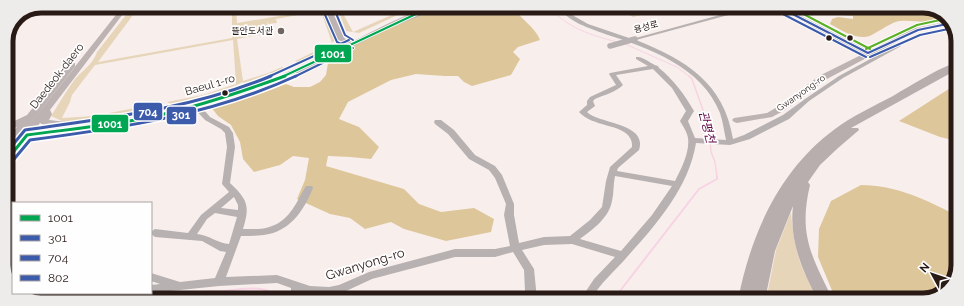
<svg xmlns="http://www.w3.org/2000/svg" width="964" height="306" font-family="Raleway,'Noto Sans KR',sans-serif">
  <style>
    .green { fill: #e7d5b9 }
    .forest { fill: #dec69b }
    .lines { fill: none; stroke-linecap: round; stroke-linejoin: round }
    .stream-far2 { stroke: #f7d3e4; stroke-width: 1 }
    .stream-far1 { stroke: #f7d3e4; stroke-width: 1.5 }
    .stream { stroke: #f7d3e4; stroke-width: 2 }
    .minor { fill: #b7b1b1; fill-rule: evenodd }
    .major { fill: #bcb3b2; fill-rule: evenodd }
    .highway { fill: #b7aead; fill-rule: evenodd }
    .minor-bridge { stroke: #b7b1b1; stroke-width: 5.5 }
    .bus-1-far1-casing { stroke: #fefefe; stroke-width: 4 }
    .bus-1-casing { stroke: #fefefe; stroke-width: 6 }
    .bus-2-far1-casing { stroke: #fefefe; stroke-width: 4 }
    .bus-2-casing { stroke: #fefefe; stroke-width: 6 }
    .bus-3-far1-casing { stroke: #fefefe; stroke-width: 4 }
    .bus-3-casing { stroke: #fefefe; stroke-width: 6 }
    .bus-4-casing { stroke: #fefefe; stroke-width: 4 }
    .bus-5-casing { stroke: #fefefe; stroke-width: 4 }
    .bus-6-casing { stroke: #fefefe; stroke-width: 4 }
    .bus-1-far1 { stroke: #00a651; stroke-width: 2 }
    .bus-1 { stroke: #00a651; stroke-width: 3 }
    .bus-2-far1 { stroke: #3d5bab; stroke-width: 2 }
    .bus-2 { stroke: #3d5bab; stroke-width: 3 }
    .bus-3-far1 { stroke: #3d5bab; stroke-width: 2 }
    .bus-3 { stroke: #3d5bab; stroke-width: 3 }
    .bus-4 { stroke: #3d5bab; stroke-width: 2 }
    .bus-5 { stroke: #3d5bab; stroke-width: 2 }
    .bus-6 { stroke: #5bb025; stroke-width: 2 }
    .poi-dot { fill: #716561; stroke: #fefefe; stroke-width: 1.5 }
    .bus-dot { fill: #291a16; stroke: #fefefe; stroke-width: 1.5 }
    .labels { text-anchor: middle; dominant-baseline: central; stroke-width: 3.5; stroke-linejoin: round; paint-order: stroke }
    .far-street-label { font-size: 9px; fill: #291a16; stroke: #fefefe }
    .far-poi-label { font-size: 9px; fill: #291a16; stroke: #fefefe; text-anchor: end }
    .street-label { font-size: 11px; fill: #291a16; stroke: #fefefe }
    .water-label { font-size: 12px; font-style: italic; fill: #610645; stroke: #fefefe }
    .near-street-label { font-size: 13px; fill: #291a16; stroke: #fefefe }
    .rim { fill: none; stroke: #291a16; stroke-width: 5 }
    .line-badge { stroke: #fefefe; stroke-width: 1.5 }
    .badge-label { font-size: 11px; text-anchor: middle; font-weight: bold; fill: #fff }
  </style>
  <rect width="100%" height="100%" fill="#f8efed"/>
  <path class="green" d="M133,6h6l-1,5 -5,4 -35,47 134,-24v-32h4l1,17 83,-14 -1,-3h4l1,3h-4l1,2h3l11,29 -3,3 1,3 -36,16 -2,-1 37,-18 -11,-32 -45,8 1,4 -9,1 -1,-3 1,12 -31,6 6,42 25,-8 14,-6 2,1 -30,13 -10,2 -1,-1 -17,8 -55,14 -4,-2 36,-7 33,-11 -3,-44 -138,25 -23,30 -2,7 -8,16 31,-2 53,-10v2l-14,5 -68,9 -13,-6c8,-12 15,-25 24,-37 8,-9 18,-15 22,-27z
    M337,6h2l14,26 43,-19 19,-6 -56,26 -13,-2z
    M635,7h17l8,4 -27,6 -13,-7z
    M791,212c3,36 8,56 28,88h-53l10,-50z"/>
  <path class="forest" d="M454,7h60c5,12 21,19 26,33l-22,7 -5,5 7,7 -9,16 -39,11 -8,-4 -6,-6h-13l-29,-2 -25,6 -43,22 -9,17 20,8 20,20 -8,12 -21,-2 -22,-1 -2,10 78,23 15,15 22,8 33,-4 20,11 -3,13 -45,9 -42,-12 -13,-7 -26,7 -15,-11 -20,-4 -33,-15 8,-19 4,-22 -16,-2 -13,9 -26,7 -11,-13 -3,-17 -9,-17 -13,-9 -7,-9 37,-10 38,-13 8,3h16l10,-5 6,-7 2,-12 7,-9c39,-17 76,-40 119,-47z
    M802,7h82l53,6 9,6c-14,6 -31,1 -46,2 -11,1 -28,17 -36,16 -13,0 -23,-7 -34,-13l2,-5 6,-2 15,2v-3l-23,-2z
    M958,83l-1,58 -17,-4 -41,-16z
    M861,185c34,0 67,15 96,31v58l-13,19 -21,7h-87l-18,-43 1,-28 12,-28z"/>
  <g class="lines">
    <path class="stream-far2" d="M549,7c18,21 42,28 68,35
      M625,44l52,23 13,10"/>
    <path class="stream-far1" d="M689,76l3,3 17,48 2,25 4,10 2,15"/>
    <path class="stream" d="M144,299l67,-8c22,2 53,-11 69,8
      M613,300l86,-111 18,-10v-3"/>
    <path class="minor" d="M559,7h5l10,9 14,8 44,15 95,-26 -12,-6c8,0 10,3 16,4 4,1 19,-4 27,-4l-122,33c50,20 88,43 97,99l11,-4 39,-20 22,-16 34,-23 57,-31h4l1,1 -58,32 -34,23 -20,18 -39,20 -20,6 -34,-2c-7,44 -39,81 -69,114 -12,14 -27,26 -36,43h-11l14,-21 21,-22 -43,-13 -28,1 -22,5 12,19 3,30h-10l-2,-8 -1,-21 -11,-18 -18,5h-40l-83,22 -28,13 -15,3 -19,-1 -9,-3 -1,8h-10l1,-11 -14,-5 -58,3 -68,7h-1h1v-8l9,-1 -9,-3v-8l29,9 35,-4 11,-26 -6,-1 -18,-10 -47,-4 -4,-3 1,-3 3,-2 33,4 13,-18 28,-23 -7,-8 5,-37 -2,-14 -4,-4 -16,-9 -13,-14 1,-2h6l11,13 19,10 4,6 2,14 -5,36c18,17 20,23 13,46 9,0 20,1 29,-3 18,-6 25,-25 34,-40h6l1,2c-8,20 -21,41 -44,46 -9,2 -19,2 -28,2l-15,41 51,-2 33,11 19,1 10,-2 30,-13 86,-23h40l15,-3 -6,-31 2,-11 -11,-26 -6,-8 -20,-11 -21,-25 -13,-10 -1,-2 1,-2h6l13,10 21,25 20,11 7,9 12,29v11l5,28 25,-6 26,-1 20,-16 12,-13 4,-26 4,-14 22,-20c0,-3 0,-6 -2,-9 -7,-14 -38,-11 -51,-26l8,-7v-4l3,-4 26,-12 -7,-11 1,-1 38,-7 -12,-7v-2c8,-1 14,7 22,9l1,2c15,12 25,26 35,43l-6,10 7,17 31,2c-2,-9 -3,-18 -6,-27 -18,-46 -71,-65 -115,-79 -16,-6 -37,-12 -46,-27zM653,69l19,19 14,23 -6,10c3,5 7,11 8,17 2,14 -7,31 -13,43l-58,-10 1,-3 21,-18c9,-27 -40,-26 -52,-38l8,-6 -2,-5 2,-2c9,-4 21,-7 28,-14l-7,-10zM615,176l57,10 -20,29 -31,36 -41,-12c13,-10 29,-21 32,-38 2,-8 1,-16 3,-25zM234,197l4,8v5l-17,-2zM215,213l22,4 -8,27c-10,0 -20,-9 -32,-10l10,-15z
      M6,129l13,1 4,2 -4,2 -13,-1z
      M13,208v6l-7,1v-6z
      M46,293h30l-1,3 -11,3h-31l1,-3z"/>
    <path class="major" d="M123,6h6l-79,104 2,4 -3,6 17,2 2,2 -2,2h-21l-5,-3 -6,8c47,-6 95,-12 142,-22 59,-14 116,-37 171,-64l-10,-6 -13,-33h6l14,32 8,4c22,-11 69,-38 91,-35l-51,20 -100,50 -69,24 -68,17 -126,20 -19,25 -4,1v-10l14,-18 -11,13 -3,1v-10l11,-13 -11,4v-6l21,-10 42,-52h6v4l-51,64z
      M776,7h8l85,44 46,-23 36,-7 2,4 -34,5 -94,50 -40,30 -13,7 -35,6 -3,-1 -2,-2 2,-2 33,-5 12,-7 40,-30 44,-22z"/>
    <path class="highway" d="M958,62v7l-107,59h7l1,2 -21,18 -18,17 -12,17 2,3c-12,50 2,72 23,115h-15c-16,-29 -29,-60 -25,-94l-18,45 -10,49h-27c13,-66 41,-130 97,-171 17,-13 39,-23 58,-33 17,-10 47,-29 65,-34z"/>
    <path class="minor-bridge" d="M610,46l25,-7"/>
    <g class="bus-1-far1-casing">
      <path id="bus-1-far1" d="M282,77l136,-64 22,-6"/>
    </g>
    <g class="bus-1-casing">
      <path id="bus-1" d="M6,161l21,-26c44,-6 89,-10 133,-20 42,-10 84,-24 125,-39"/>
    </g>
    <g class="bus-2-far1-casing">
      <path id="bus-2-far1" d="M322,8l15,34 12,6
        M294,77l59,-29"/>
    </g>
    <g class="bus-2-casing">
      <path id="bus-2" d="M10,164l20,-24c91,-12 181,-25 266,-64"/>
    </g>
    <g class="bus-3-far1-casing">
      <path id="bus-3-far1" d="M333,6l12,29 8,5
        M268,77l81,-37"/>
    </g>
    <g class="bus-3-casing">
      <path id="bus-3" d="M6,153l19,-23c84,-12 167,-21 246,-54"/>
    </g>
    <g class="bus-4-casing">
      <path id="bus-4" d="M779,7l89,46
        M868,53l50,-23 34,-7"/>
    </g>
    <g class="bus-5-casing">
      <path id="bus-5" d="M777,11l89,46
        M870,57l50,-22 33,-7"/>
    </g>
    <g class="bus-6-casing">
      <path id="bus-6" d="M790,7l80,42
        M866,49l51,-24 32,-7"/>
    </g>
    <use href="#bus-1-far1" class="bus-1-far1"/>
    <use href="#bus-1" class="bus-1"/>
    <use href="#bus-2-far1" class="bus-2-far1"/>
    <use href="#bus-2" class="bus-2"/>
    <use href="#bus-3-far1" class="bus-3-far1"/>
    <use href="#bus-3" class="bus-3"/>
    <use href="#bus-4" class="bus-4"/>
    <use href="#bus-5" class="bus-5"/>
    <use href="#bus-6" class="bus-6"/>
  </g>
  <circle class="poi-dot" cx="281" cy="31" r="4"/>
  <g class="bus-dot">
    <circle cx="829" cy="38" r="3.5"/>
    <circle cx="850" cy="38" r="3.5"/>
    <circle cx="225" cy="93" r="3.5"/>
  </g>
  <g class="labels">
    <g class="far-street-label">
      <text transform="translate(646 27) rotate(-15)">용성로</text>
      <text transform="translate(801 93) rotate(-35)">Gwanyong-ro</text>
    </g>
    <g class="far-poi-label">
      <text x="273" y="31">뜰안도서관</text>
    </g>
    <g class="street-label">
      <text transform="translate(57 76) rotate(-52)">Daedeok-daero</text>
      <text transform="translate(210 85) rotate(-16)">Baeul 1-ro</text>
    </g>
    <g class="water-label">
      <text transform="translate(707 127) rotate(76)">관평천</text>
    </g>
    <g class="near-street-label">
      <text transform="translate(365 264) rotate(-17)">Gwanyong-ro</text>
    </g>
  </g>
  <path d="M0 0H964V306H0ZM41 13H923A28 28 0 0 1 951 41V265A28 28 0 0 1 923 293H41A28 28 0 0 1 13 265V41A28 28 0 0 1 41 13Z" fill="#edeceb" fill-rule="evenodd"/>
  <path class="rim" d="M41 13H923A28 28 0 0 1 951 41V265A28 28 0 0 1 923 293H41A28 28 0 0 1 13 265V41A28 28 0 0 1 41 13Z"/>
  <g class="line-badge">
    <rect x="314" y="44" width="38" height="19" rx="4" fill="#00a651"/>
    <rect x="133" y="102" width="30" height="19" rx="4" fill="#3d5bab"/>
    <rect x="166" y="106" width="31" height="19" rx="4" fill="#3d5bab"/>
    <rect x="91" y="114" width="38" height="19" rx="4" fill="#00a651"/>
  </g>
  <g class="badge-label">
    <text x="333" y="58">1001</text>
    <text x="148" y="116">704</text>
    <text x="181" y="119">301</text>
    <text x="110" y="128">1001</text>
  </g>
  <rect x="12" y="202" width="140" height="92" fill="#fefefe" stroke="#a9a3a1"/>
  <rect x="20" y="215" width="20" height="6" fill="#00a651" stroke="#a9a3a1"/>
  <text x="48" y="222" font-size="12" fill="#291a16">1001</text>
  <rect x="20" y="235" width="20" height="6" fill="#3d5bab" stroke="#a9a3a1"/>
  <text x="48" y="242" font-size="12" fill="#291a16">301</text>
  <rect x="20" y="255" width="20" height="6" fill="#3d5bab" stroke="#a9a3a1"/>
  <text x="48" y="262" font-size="12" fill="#291a16">704</text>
  <rect x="20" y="275" width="20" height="6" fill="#3d5bab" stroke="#a9a3a1"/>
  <text x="48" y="282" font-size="12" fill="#291a16">802</text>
  <g transform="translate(932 274) rotate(310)" stroke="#fefefe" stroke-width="3" paint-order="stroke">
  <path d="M0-3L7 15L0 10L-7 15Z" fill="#291a16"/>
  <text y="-6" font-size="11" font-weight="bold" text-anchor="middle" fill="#291a16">N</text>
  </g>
</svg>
